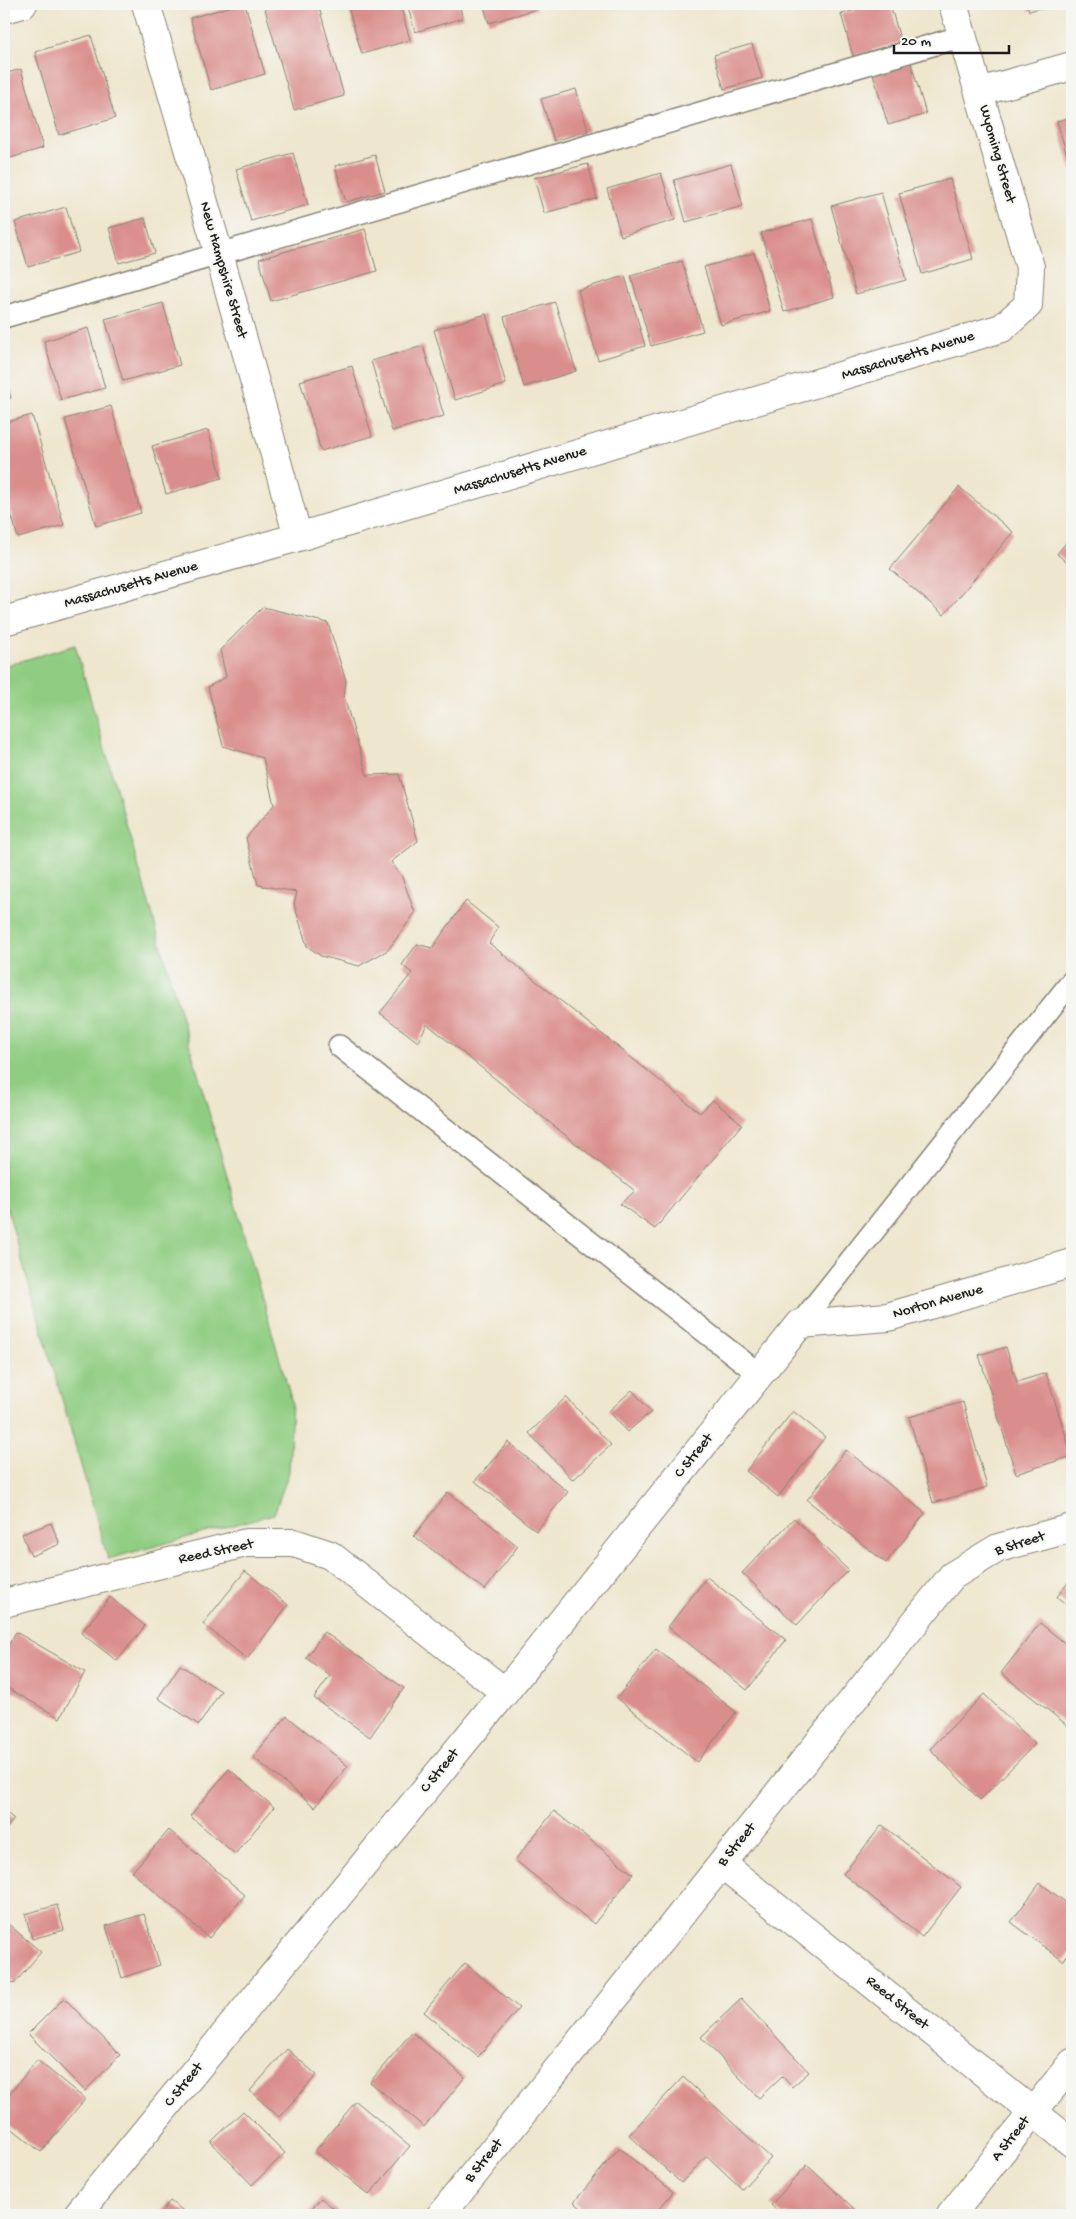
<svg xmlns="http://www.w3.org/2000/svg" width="1076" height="2219" font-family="'Gochi Hand',sans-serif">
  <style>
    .green { fill: #90cd82; stroke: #56744f }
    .building { fill: #da8e8c }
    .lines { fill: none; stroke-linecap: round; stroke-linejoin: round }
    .lane-casing { stroke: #858174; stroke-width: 24 }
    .street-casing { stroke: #858174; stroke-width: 30 }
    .secondary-casing { stroke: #858174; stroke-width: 30 }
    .lane { stroke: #fff; stroke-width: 21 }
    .street { stroke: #fff; stroke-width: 28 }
    .secondary { stroke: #fff; stroke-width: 28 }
    .labels { text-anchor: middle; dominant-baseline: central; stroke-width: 4; stroke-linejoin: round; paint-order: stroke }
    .street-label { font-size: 15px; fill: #1c1c1c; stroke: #f6f6f2 }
  </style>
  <rect width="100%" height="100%" fill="#f6f6f2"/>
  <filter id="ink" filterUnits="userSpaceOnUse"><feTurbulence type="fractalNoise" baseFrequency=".02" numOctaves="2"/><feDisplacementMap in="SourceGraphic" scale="10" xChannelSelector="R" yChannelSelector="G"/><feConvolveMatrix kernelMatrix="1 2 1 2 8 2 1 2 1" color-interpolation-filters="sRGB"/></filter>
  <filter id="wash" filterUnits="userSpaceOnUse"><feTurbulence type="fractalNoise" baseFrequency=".0096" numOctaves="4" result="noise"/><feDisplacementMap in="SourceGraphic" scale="20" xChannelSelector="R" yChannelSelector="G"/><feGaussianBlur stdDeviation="1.12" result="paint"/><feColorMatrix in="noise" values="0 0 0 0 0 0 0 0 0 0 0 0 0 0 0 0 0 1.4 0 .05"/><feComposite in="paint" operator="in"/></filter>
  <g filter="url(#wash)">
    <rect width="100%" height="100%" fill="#eee6cd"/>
    <path class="green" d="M75,645l217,757 -3,70 -15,42 -166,45 -104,-361v-532z"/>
    <g id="blocks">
      <path class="building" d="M240,4h5l20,70 -54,16 -21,-72z
        M285,4h33l26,92 -50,14 -29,-101z
        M347,4h53l10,36 -48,14z
        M407,4h52l4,14 -48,14z
        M483,4h52l2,5 -48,14z
        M880,4h10l11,38 -48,14 -12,-42z
        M1027,4h27l-25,7z
        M91,35l24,83 -56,17 -24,-83z
        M752,44l10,34 -38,11 -10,-34z
        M911,63l15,51 -38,11 -15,-51z
        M21,69l22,79 -39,12v-86z
        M576,89l12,42 -34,10 -13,-42z
        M1072,117v56l-15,-52z
        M293,153l15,52 -57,16 -15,-52z
        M375,155l10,36 -39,11 -11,-36z
        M588,164l9,35 -53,14 -10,-35z
        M731,164l12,42 -57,16 -12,-42z
        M661,173l14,47 -54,16 -14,-47z
        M950,179l23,80 -51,15 -23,-81z
        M881,192l25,88 -50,14 -25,-88z
        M66,207l13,45 -51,15 -13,-45z
        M145,218l10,35 -36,10 -10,-35z
        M812,219l22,78 -50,15 -23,-79z
        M365,229l12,42 -106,30 -12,-42z
        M754,253l16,58 -49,14 -17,-58z
        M682,261l21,70 -52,15 -20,-70z
        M625,276l20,70 -47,14 -20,-70z
        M555,302l21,69 -52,16 -20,-70z
        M163,303l17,62 -57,16 -18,-62z
        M486,314l20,70 -51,16 -21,-70z
        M88,328l17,60 -44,12 -17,-59z
        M423,346l21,70 -52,15 -21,-70z
        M352,366l20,70 -51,15 -21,-70z
        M4,374l7,24 -7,2z
        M111,406l30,107 -45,13 -31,-107z
        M32,415l32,110 -46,13 -14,-50v-65z
        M208,430l14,48 -56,16 -14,-48z
        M959,487l54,45 -69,83 -54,-46z
        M1072,535v32l-15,-13z
        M263,607l65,16 18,58 -2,16 23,78 32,-1 19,67 -27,21 11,15 13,36 -27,37 -29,16 -38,-10 -14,-10 -13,-42 3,-12 -39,-7 -12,-47 28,-33 -11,-47 -40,-12 -15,-59 18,-10 -6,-27z
        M466,901l32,26 -9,16 211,170 13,-13 29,24 -87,105 -35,-25 15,-13 -208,-167 -9,18 -38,-29 32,-40 -10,-8 15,-21 15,4z
        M1006,1347l11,35 29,-9 26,83 -56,18 -37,-119z
        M632,1390l19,22 -24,20 -18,-21z
        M566,1397l45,48 -38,35 -44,-47z
        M963,1402l24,85 -54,16 -24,-86z
        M793,1411l32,26 -47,60 -32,-26z
        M508,1442l60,50 -32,39 -61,-50z
        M846,1450l79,63 -39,50 -79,-63z
        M448,1492l70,54 -33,44 -71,-54z
        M794,1518l54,52 -51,55 -55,-52z
        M51,1523l9,21 -29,12 -9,-22z
        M245,1571l43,34 -41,54 -44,-35z
        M707,1577l79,63 -39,50 -79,-63z
        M1072,1577v32l-15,-12z
        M110,1597l35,29 -28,35 -36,-28z
        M1040,1623l32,26v80l-71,-56z
        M16,1632l69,40 -25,46 -56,-32v-33z
        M324,1632l80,56 -34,49 -56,-39 16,-22 -24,-18z
        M656,1649l80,63 -39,50 -80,-64z
        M180,1665l41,26 -22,34 -41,-27z
        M984,1694l51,50 -55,56 -50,-51z
        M287,1716l61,50 -33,41 -62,-50z
        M229,1769l45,38 -39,47 -45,-38z
        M4,1811l10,8 -10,13z
        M554,1811l79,63 -39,50 -79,-64z
        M882,1825l79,62 -39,50 -79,-63z
        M169,1830l76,65 -36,43 -77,-66z
        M1040,1883l32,24v42l-9,12 -52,-39z
        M57,1905l7,25 -32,9 -7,-25z
        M144,1914l16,51 -38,13 -16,-52z
        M7,1923l34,29 -27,32 -10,-9v-48z
        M465,1963l54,45 -41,49 -54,-45z
        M64,1998l56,57 -35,36 -57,-57z
        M741,1999l68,73 -17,15 -10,-11 -23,22 -58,-61z
        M412,2032l53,45 -41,50 -54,-45z
        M287,2049l30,26 -38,42 -29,-26z
        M37,2060l48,39 -44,53 -37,-30v-21z
        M683,2077l88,81 -29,31 -35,-33 -26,27 -52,-48z
        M356,2101l54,45 -41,49 -54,-44z
        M243,2111l42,42 -33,32 -41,-43z
        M619,2148l54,44 -15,18 6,5h-75l-15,-13z
        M807,2165l54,50h-79l-11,-10z
        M321,2198l21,17h-36z
        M170,2201l19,14h-30z"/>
    </g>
  </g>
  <g filter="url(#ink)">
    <use href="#blocks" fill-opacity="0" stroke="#858174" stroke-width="1"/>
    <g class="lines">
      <g class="lane-casing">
        <path id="lane" d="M4,317l959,-281
          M339,1046l420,328
          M800,1324l272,-343"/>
      </g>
      <g class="street-casing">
        <path id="street" d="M146,4l73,250 79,283
          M4,9l19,-5
          M979,92l93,-26
          M4,621l294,-84 704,-209 26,-23 2,-38 -77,-263
          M4,1603l242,-60h48l36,12 175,137
          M722,1864l350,279
          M441,2215l511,-639 46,-28 74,-20
          M951,2215l121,-152"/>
      </g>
      <g class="secondary-casing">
        <path id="secondary" d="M77,2215l428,-523 295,-368 88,-7 184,-54"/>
      </g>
      <use href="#lane" class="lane"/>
      <use href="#street" class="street"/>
      <use href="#secondary" class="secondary"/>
    </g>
  </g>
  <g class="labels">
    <g class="street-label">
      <text transform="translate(997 154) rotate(74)">Wyoming Street</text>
      <text transform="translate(223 270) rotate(74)">New Hampshire Street</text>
      <text transform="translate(908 356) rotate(-17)">Massachusetts Avenue</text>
      <text transform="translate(520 471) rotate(-17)">Massachusetts Avenue</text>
      <text transform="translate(131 585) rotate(-16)">Massachusetts Avenue</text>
      <text transform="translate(938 1302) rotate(-16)">Norton Avenue</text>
      <text transform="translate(694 1456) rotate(-51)">C Street</text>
      <text transform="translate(1020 1544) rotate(-18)">B Street</text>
      <text transform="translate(216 1552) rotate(-12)">Reed Street</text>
      <text transform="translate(440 1771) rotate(-51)">C Street</text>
      <text transform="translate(737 1845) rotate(-51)">B Street</text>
      <text transform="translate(897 2003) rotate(39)">Reed Street</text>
      <text transform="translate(184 2085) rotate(-51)">C Street</text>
      <text transform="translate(1011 2139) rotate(-52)">A Street</text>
      <text transform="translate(484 2161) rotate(-51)">B Street</text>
    </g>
  </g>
  <rect width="1076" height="2219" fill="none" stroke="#f6f6f2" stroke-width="20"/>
  <path d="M894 45v8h115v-8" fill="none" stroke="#1c1c1c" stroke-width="2.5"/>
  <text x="901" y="45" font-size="15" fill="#1c1c1c" stroke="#f6f6f2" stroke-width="4" paint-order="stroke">20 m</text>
</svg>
